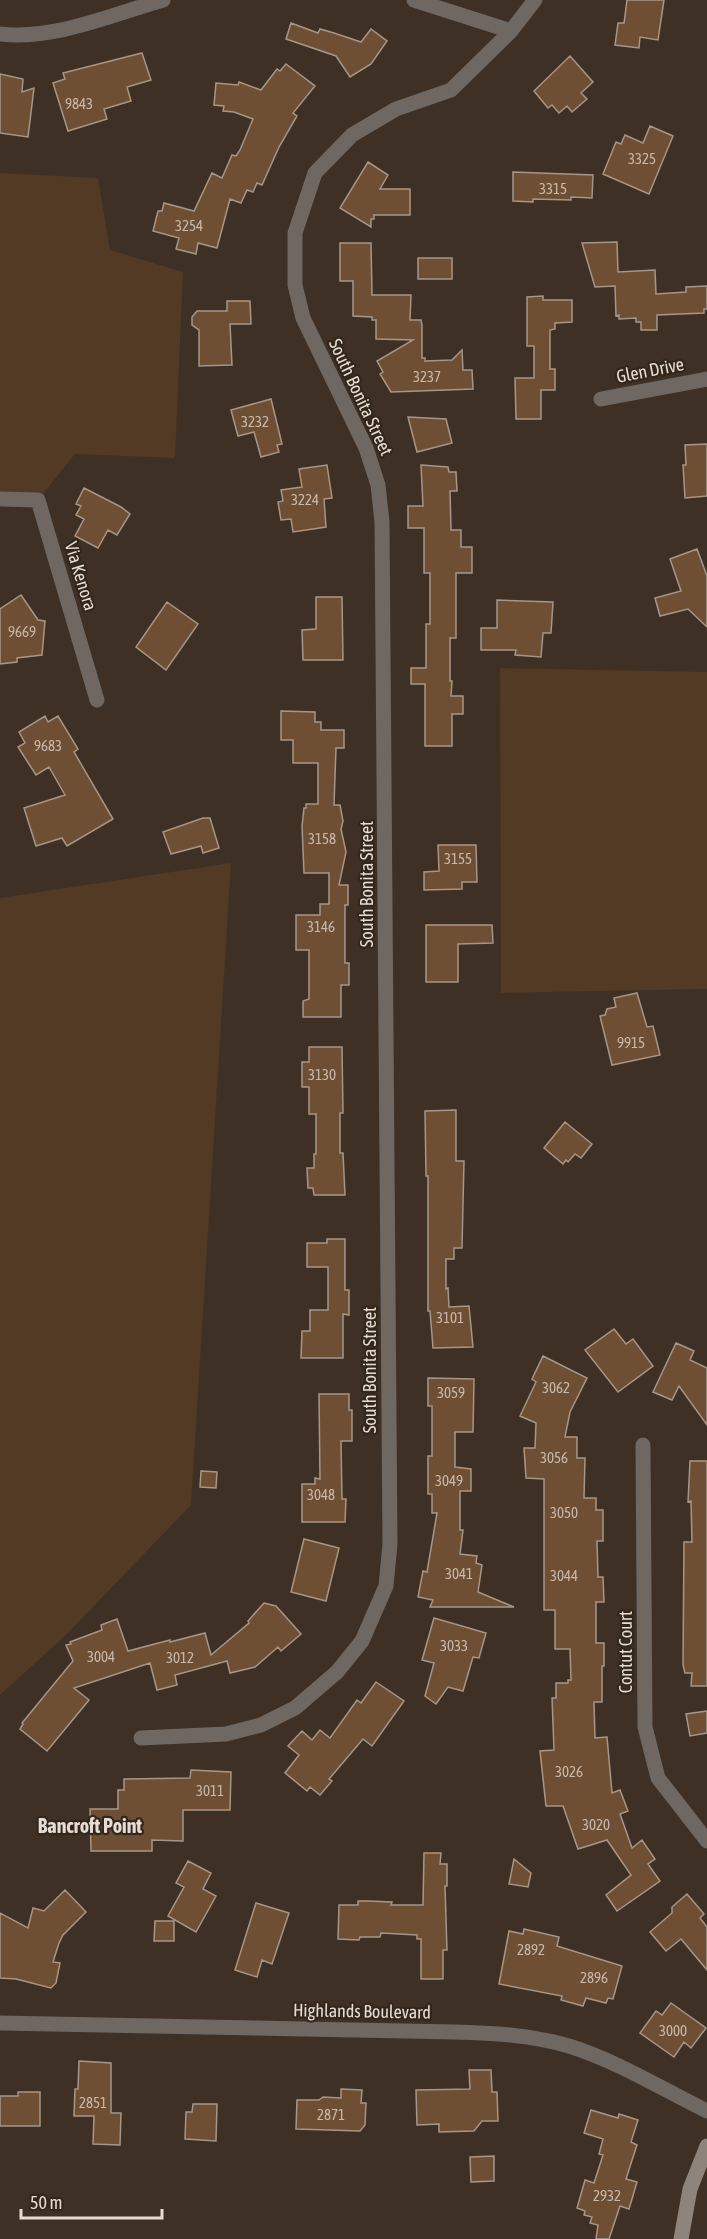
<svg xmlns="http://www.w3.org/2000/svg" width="707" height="2239" font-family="'Asap Condensed',sans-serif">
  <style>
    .green { fill: #523a24 }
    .building { fill: #6f4f34; stroke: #a69688; stroke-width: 1.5 }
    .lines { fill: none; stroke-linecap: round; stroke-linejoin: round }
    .street { stroke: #6e6762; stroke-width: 15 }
    .secondary { stroke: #8f847b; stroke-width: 15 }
    .labels { text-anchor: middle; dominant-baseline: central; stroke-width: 4.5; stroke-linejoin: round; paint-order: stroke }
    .number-label { font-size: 15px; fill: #c8b9ad }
    .street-label { font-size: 18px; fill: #e5dcd5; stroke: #33261b }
    .neighbourhood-label { font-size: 20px; font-weight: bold; fill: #e5dcd5; stroke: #33261b }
  </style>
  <rect width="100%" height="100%" fill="#3e3025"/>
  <path class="green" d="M0,173l98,5 12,72 73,22 -8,186 -100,-4 -37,46 -38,-1z
    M500,668l207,4v317l-206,4z
    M231,863l-40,642 -125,130 -66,60v-797z"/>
  <path class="building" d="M627,0h37l-6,40 -18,-3 -1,11 -24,-3 3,-22h6z
    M291,23l27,10 2,-4 14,4 27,9 10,-13 16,12 -16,23 -21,13 -14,-21 -50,-17z
    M142,53l9,27 -24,7 4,14 -27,8 3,10 -39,12 -15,-48 12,-4 -2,-6z
    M570,56l23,26 -12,11 6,6 -15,13 -5,-6 -8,7 -7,-8 -4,3 -14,-17z
    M286,64l29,22 -22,27 4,3 -18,31 -17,38 -5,-2 -4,9 -6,-2 -6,13 -11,-4 -13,49 -19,-5 -2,11 -20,-5 3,-11 -26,-7 5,-20h4l2,-8 30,8 18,-38 10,5 10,-23 4,1 4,-6 13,-31 -19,-7 -11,-1 1,-5 -10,-1 2,-22 22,2 1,-3 22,8 16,-21 3,2z
    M0,74l23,5 -1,13 12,-4 -6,49 -28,-4z
    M650,126l23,10 -24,58 -46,-20 13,-32 5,2 4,-9 18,8z
    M368,162l20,13 -8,14h30v26h-36v4h-3v8l-31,-19z
    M513,172l80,3 -1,23 -21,-1v3l-38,-1v3l-20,-1z
    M617,242l1,30 37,-2 1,24 30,-2v-5l21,-1v23h-3v4l-47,2v15h-16v-8h-5v-4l-17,1v-4l-3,1 -1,-30 -20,1 -13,-44z
    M340,243h31l1,52h39l-1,25h11l1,5v33h3v3l27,-1 10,-10 1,20h9l1,19 -82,3 -11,-18 3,-2 -6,-11 36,-21 -37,-1v-19h-4v-3l-19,-1v-35h-13z
    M418,258h34v21h-34z
    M543,296v4h29v22l-17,1v6l-5,1v39h5v21h-14v29h-25l-1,-41h19v-32h-7v-49z
    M227,301h23l1,23h-21l2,41 -33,1v-36l-7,-5v-8l5,-6h30z
    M271,399l11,45 -5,1 2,7 -18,5 -7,-25 -16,4 -7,-26z
    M408,417l38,2 6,24 -35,9z
    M707,444v52l-22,2 -2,-33h3l-1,-20z
    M327,465l5,33 -8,1 2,28 -33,5 -2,-13 -10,1 -3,-18 5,-1 -2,-11 21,-3 -3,-18z
    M421,465l27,2 1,5h7l1,19h-7l1,39h10v17h11v26h-16v65h-6v43h2l-1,15h12v18h-11v32h-27v-62h-14v-16h15v-44h4v-51h-6v-45h-16v-22h15z
    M84,488l37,19 9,7 -13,21 -9,-5 -10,18 -23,-12 9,-17 -8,-4 5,-9 -5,-2z
    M697,549l10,27v51l-19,-18 -28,7 -5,-18 26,-7 -11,-32z
    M21,595l17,25 7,1 -3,34 -25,3v4l-17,2v-55z
    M316,597h26l1,63h-40l-1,-30 14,-1z
    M497,600l56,2 -2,31h-8l-2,24 -26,-2 1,-5h-35v-22h16z
    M167,602l31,22 -32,46 -30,-23z
    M281,711l34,1v10h6v8h23v18h-8l-2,57h6l3,16 -2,8 5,23 -7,33h9v20h-3v58h4v22h-8v32h-38v-16l6,-2v-49h-13v-35h24v-11h9v-31h-25l-2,-47 2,-18h2v-4h12v-41h-25v-23h-12z
    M45,716l3,6 10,-6 20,33 -4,3 39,67 -46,27 -5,-8 -26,8 -12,-38 41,-13 -16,-28 -13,8 -18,-28 7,-4 -6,-11z
    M203,818h7l9,30 -16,5 -2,-7 -30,8 -8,-22z
    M438,845h38l1,37h-15v7l-38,1v-18l15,-1z
    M426,925h66l1,18 -35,1v38h-32z
    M637,993l10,34 6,-1 7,29 -48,10 -12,-49 5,-1 2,-6 9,-2 -2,-9z
    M309,1047h33l1,66h-3v40h3l2,42h-31l-1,-7h-5l-1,-20h7v-14h2v-40h-7v-27h-7v-25h7z
    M456,1110v51h8l-2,87h-8v11h-8v30l2,-1 1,19 20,-1 4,41 -40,1 -3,-37h-2v-135h-2l-1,-65z
    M565,1122l27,22 -11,14 -6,-4 -7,8 -2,-2 -3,4 -19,-16z
    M327,1239h18v51h4v25l-6,-1v44h-42l1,-27h8v-21h18v-43h-21v-24h20z
    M614,1329l12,15 7,-5 20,27 -35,26 -33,-42z
    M676,1343l18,8 -4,9 17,8v57l-28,-39 -7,14 -19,-8z
    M543,1356l44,22 -17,34 -5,25h12v21h8l-1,40h12v12h7v31h-6l1,36h5l1,25h-8v41h8v23h-2v36h-8l1,36 12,-1 5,56 8,-3 8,21 -8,3 12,34 10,-8 13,19 -7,5 12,17 -43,30 -11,-16 25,-20 -24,-35 -29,9 -15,-43h-17l-6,-55 14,-1 -2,-52h4v-15h12v-3h3l-1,-31h-15v-39h-11v-131l-18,-1 -2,-30h11l1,-25 -16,-7 16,-34 -4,-3z
    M428,1378l46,1 -1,53h-18v35l16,2v22h-11v39h3l-3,24 17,2 -1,7 6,2 -4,27 36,15h-84l3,-7 -15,-3 5,-26 4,1 10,-59h-5v-19h-4v-38h4v-50h-4z
    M319,1394h30v16h3v31h-11l1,58h4l-1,23h-43v-38h13v-6l5,1z
    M690,1461h17v225h-16l1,-13h-7l-2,-8 1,-123h8l-1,-41 -3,1z
    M201,1471l16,1 -1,16 -16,-1z
    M304,1539l35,9 -13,53 -35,-9z
    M264,1603l12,3 25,28 -20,17 -3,-4 -23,20 -25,6 -3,-12 -52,14 2,10 -20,5 -7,-27 -76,25 15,12 -42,51 -27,-22 3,-5 -1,-1 51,-62 -7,-16 5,-1 -1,-2 32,-12 -1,-5 16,-6 11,32 42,-11v2l35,-9 6,22 38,-32 -1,-2z
    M434,1618l52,15 -7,25 -6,-1 -10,34 -15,-4 -12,17 -11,-8 9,-33 -12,-3z
    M376,1682l28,19 -32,45 -9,-7 -34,40 3,2 -12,14 -10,-8 -3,4 -22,-18 14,-18 -11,-9 14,-15 10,9 8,-10 10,8 27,-38 4,3z
    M707,1711v22l-17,3 -4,-22z
    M191,1770l40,2 -1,38h-47v31l-31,-1v11h-61l-1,-42h28v-19h6v-11l66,-1z
    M424,1853h17l-1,11h7v22h-2l2,64h-4v29h-22v-40h-4v-4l-36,-2 -1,4h-20l-1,3 -21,-1 1,-34h19v-4h10l24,1 -1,3h32z
    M514,1859l17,14 -3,14 -19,-3z
    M188,1861l23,12 -8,16 13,7 -20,36 -28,-16 16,-29 -8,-4z
    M65,1890l21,22 -23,23 -4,8 -6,19 7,1 -4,20 -5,5 -35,-9 -16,-1v-65l28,15 5,-20 11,3z
    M687,1894l17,20 -4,4 7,9v43l-26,-31 -15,12 -16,-19 22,-19v-6z
    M256,1903l33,10 -17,51 -10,-4 -5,17 -22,-7z
    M155,1921h19v20h-20z
    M524,1929l35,8 -2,9 65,20 -9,33 -5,-1 -2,5 -20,-5 -3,8 -22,-6 1,-4 -63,-12 10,-53 14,3z
    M671,2003l35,25 -15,20 -7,-6 -10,15 -34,-24 16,-22 6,4z
    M79,2061l32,2v50h10l-1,32 -27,-1 1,-28h-20l1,-27h3z
    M469,2070h22l1,22h5l1,29h-16l-8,10 -35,1v-8l-22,1 -1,-35 54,-1z
    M341,2089l21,1 -1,13h5l-1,22 -5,6 -64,-2 1,-29h22l4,-3 18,1z
    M18,2092h22v34h-40v-30h18z
    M193,2104h24l-1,37 -31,-2 1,-27h6z
    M591,2110l27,8 1,-4 19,6 -7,22 6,3 -11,34 11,3 -8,27 -9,-3 -11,33h-13l2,-14 -8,-2 2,-6 -8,-2 1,-4 -8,-3 8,-28 9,3 9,-28 -4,-1 4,-15 -19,-6z
    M494,2156v25l-23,1 -1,-25z"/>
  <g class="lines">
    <path class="street" d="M414,0l97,31
      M0,34c55,6 111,-19 163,-34
      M601,399l106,-20
      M0,499l38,1 59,200
      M643,1445l2,282 13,51 49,63
      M141,1738l85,-4 35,-9 34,-17 42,-36 25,-31 24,-55 4,-42 -8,-1022 -4,-37 -12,-37 -63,-130 -8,-33v-52l20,-60 37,-38 44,-26 55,-19 60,-59 24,-31
      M0,2023l455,9c38,1 77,3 114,14 48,15 93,43 138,65"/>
    <path class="secondary" d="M681,2239l9,-50 17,-43"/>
  </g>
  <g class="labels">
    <g class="number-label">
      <text x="79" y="103">9843</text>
      <text x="642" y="158">3325</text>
      <text x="553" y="188">3315</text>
      <text x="189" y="225">3254</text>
      <text x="427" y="376">3237</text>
      <text x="255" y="421">3232</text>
      <text x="305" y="499">3224</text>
      <text x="22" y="631">9669</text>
      <text x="48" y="745">9683</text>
      <text x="322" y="838">3158</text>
      <text x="458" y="858">3155</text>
      <text x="321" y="926">3146</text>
      <text x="631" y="1042">9915</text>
      <text x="322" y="1074">3130</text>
      <text x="450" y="1317">3101</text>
      <text x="556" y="1387">3062</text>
      <text x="451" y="1392">3059</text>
      <text x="554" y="1457">3056</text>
      <text x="449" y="1480">3049</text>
      <text x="321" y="1494">3048</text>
      <text x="564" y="1512">3050</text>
      <text x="459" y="1573">3041</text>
      <text x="564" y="1575">3044</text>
      <text x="454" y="1645">3033</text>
      <text x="101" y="1656">3004</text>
      <text x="180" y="1657">3012</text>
      <text x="569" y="1771">3026</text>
      <text x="210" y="1790">3011</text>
      <text x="596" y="1824">3020</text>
      <text x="531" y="1949">2892</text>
      <text x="594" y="1977">2896</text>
      <text x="673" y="2030">3000</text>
      <text x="93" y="2102">2851</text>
      <text x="331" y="2114">2871</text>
      <text x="607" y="2195">2932</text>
    </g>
    <g class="street-label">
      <text transform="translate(650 370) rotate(-11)">Glen Drive</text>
      <text transform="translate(361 397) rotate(65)">South Bonita Street</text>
      <text transform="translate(81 576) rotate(73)">Via Kenora</text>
      <text transform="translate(366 884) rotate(-90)">South Bonita Street</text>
      <text transform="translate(369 1370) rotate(-90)">South Bonita Street</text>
      <text transform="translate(625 1652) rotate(-90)">Contut Court</text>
      <text transform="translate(362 2011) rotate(1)">Highlands Boulevard</text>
    </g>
    <g class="neighbourhood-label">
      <text x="90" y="1825">Bancroft Point</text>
    </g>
  </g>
  <path d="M21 2209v9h141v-9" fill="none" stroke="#e5dcd5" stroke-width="3"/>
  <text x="30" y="2209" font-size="18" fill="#e5dcd5" stroke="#33261b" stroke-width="4.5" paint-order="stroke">50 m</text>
</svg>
